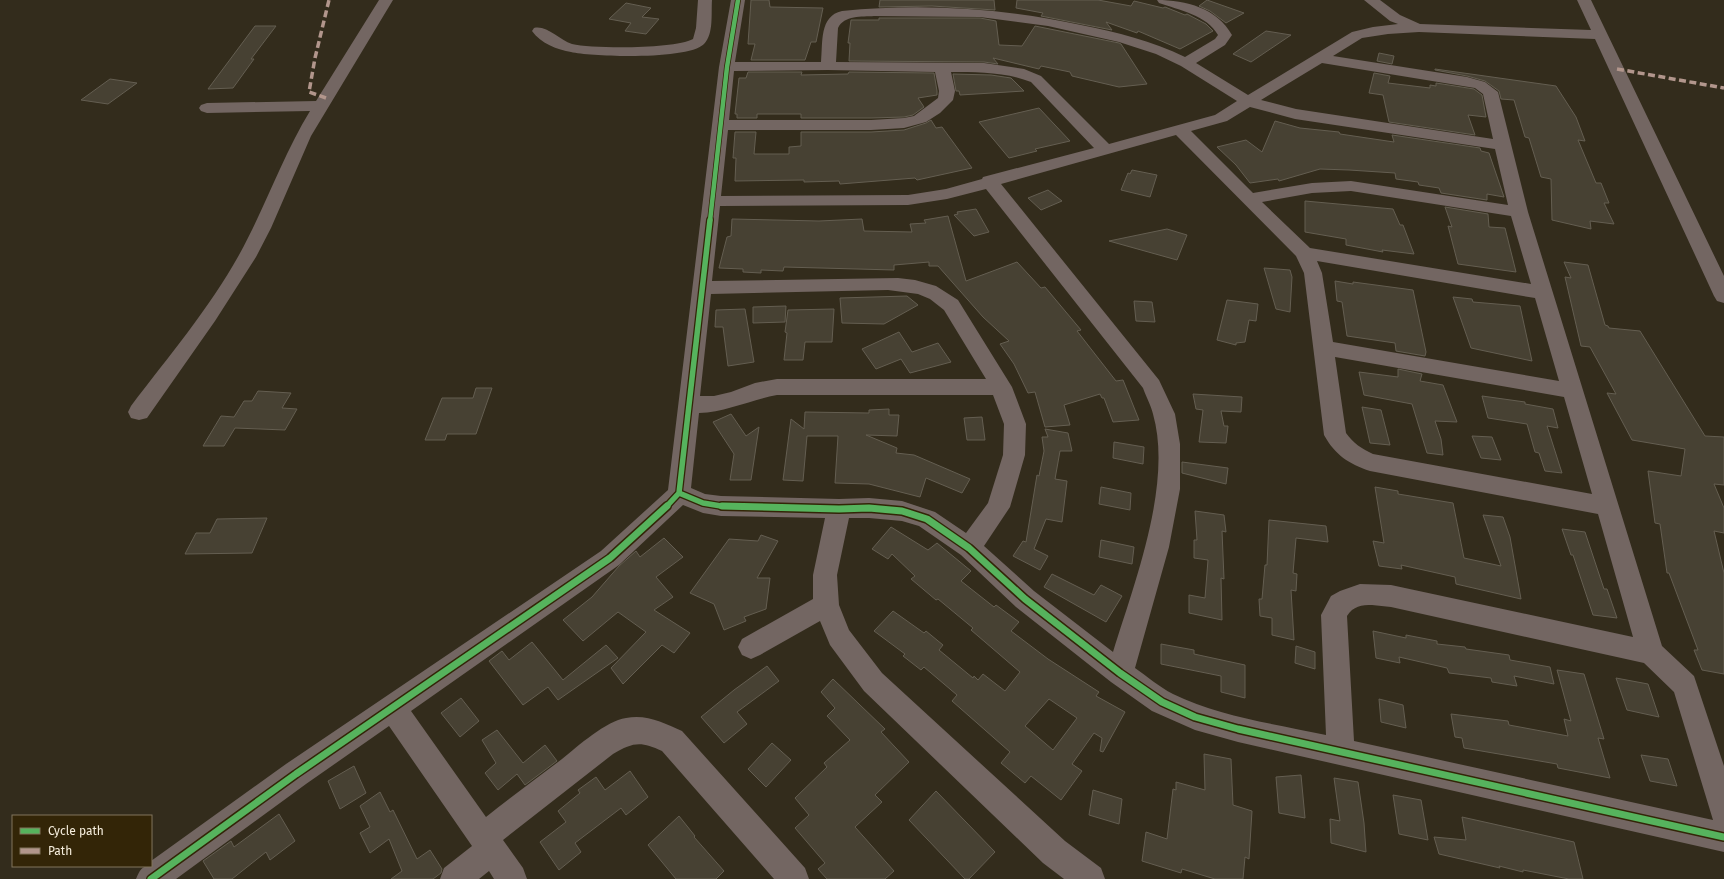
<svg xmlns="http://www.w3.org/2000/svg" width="1724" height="879" font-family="'Fira Sans',sans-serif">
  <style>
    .building { fill: #474133; stroke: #645e51; fill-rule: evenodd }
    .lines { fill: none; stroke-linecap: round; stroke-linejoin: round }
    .minor { fill: #736662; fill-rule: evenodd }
    .quiet { stroke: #b2968c; stroke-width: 3.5; stroke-dasharray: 7 3.5; stroke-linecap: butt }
    .cycleway-far2-casing { stroke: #332507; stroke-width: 6 }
    .cycleway-far1-casing { stroke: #332507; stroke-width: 8 }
    .cycleway-casing { stroke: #332507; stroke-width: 10 }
    .cycleway-far2 { stroke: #56b35d; stroke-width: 4.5 }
    .cycleway-far1 { stroke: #56b35d; stroke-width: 5.5 }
    .cycleway { stroke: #56b35d; stroke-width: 7 }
  </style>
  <rect width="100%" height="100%" fill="#332c1c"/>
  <path class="building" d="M751,0h18l1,7 53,1 -7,34h-5l-6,18h-54l4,-16h-7z
    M880,0h114l1,10 -63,-4 -53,1z
    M1017,0h81l33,6 3,-5 29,7 2,-1 20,8 2,-1 19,10 7,7 -33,18 -42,-18 -1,2 -31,-11 6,8 -71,-14 2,-3 -27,-5z
    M1207,0l37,13 -18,10 -16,-12 -11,-5z
    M626,3l25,5 -9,9 17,2 -13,15 -21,-3 6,-8 -22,-4z
    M879,18h101l16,3 3,24 23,1 13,-20 84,17 2,1 26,40 -28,3 -47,-11 -2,-4 -29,-6 -2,3 -46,-11 5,6 -14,-2 -135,-1 1,-18h-2l3,-23h28z
    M255,26h21l-25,33h3l-21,29 -25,1z
    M1266,31l25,4 -40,27 -18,-8z
    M1379,53l15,3 -2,8 -15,-3z
    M1435,69l121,17 20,31 9,24 -7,-1 18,43h5l8,20h-5l10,21 -24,-3 1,8 -39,-9 -1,-41 -10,-2 -12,-39 -4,-1 -11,-37 -13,-1 -2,-8 -14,-10 -18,-5 -32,-6z
    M748,72h54l-1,3 47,-1 1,-2 85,1 3,18v4l-19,3 6,9 -11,8 -9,2 -33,1h-70v-4h-44v4h-20v-4h-2l4,-36h7z
    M1374,73l16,3 -2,7 42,5v-3l6,1v-3l38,6 8,6 4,22 -18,-2 7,20 -86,-13 -6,-27 -14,-2z
    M953,74l38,1 20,3 13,13 -64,4 -1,-4h-3z
    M110,79l27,4 -29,21 -27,-4z
    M1039,108l31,33 -35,8 2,2 -28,7 -30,-36z
    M931,120l5,8 6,-1 30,41 -55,12 -2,-2 -75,6 -1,-3 -35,1v-2l-69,1 1,-23h-3l2,-26h21l-2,22h35v-7l12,-1v-14h70l33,-2 22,-7z
    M1275,121l25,7 39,4 1,2 54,8 -2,-7 88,13 1,3 8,2 15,44 -17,-3v6l-46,-7 -2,-5 -20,-3 -1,-3 -22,-3 -1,-6 -46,-3 -29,-1 -41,12 -1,-2 -28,4 -14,-18 -19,-18 29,-7 16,12z
    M1132,170l25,5 -7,22 -29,-7 7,-17 2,1z
    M1048,190l14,11 -21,9 -13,-12z
    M1305,201l88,8 7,16h3l11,29 -32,-4 1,2 -37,-7v-6l-41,-7z
    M1445,207l43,7 1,13 16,1 11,44 -58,-8 -10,-38 4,1z
    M976,209l13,23 -15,4 -20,-21 4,-1 -1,-2z
    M948,216l18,65 51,-19 24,26 4,-1 36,43 -4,1 39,50 7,-1 16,40 -26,2 -9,-24h-2l-2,-4 -36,11 6,20 -25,2 -10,-35 -7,1 -14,-29 -14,-20 9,-3 -26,-24 -45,-51h-9v-4l-35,3v5l-110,-3 -1,4 -22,-1v3l-18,-1v-3l-24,-1 8,-31 4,-1 1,-17 87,2 43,-2 2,12 48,1 -2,-8 16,-1 -2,-3z
    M1167,229l20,6 -10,25 -68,-19z
    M1564,262l24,3 17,60 3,1 1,2 31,3 65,105 19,1v48l-10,-1 10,24v25l-10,-2 10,42v101l-22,-4 -8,-20h4l-29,-77h-2l-7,-49 -5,-1 -7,-52 33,5 4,-27 -53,-9 -25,-47 9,1 -26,-47 -9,-1 -16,-69 6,1z
    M1264,268l26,2 2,7 -2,35 -14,-3z
    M1335,281l18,3v-2l60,8 13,62 -1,4 -29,-5 -1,-8 -48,-7 -5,-34 -5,-1z
    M907,296l11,9 -34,19 -42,-1 -2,-25z
    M1453,297l19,2 1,3 47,4 12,55 -61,-13z
    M1227,300l31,4 -2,17 -7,-1 -4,22 -9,1v2l-19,-5z
    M1134,301l18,1 3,20 -19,-1z
    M786,306l-1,16 -32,1v-16z
    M745,309l9,53 -26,4 -5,-39h-8l1,-17z
    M834,309l-2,33h-27l-2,18h-19l3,-27 -2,-1 3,-22z
    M899,332l13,20 26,-9 13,19 -41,11 -9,-14 -25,10 -14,-20z
    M1398,369l24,5 -2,7 23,4 14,37 -22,-1 6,18 2,16 -16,-2 -15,-49 -48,-9 -5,-23 39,5z
    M476,388h16l-16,46h-29l-2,6h-20l17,-42h31z
    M258,391l33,2 -9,15 15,1 -12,21 -50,-2 -11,18h-21l18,-30 13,1 10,-16h8z
    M1193,394l49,3 -1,15 -20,-1 3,15h4l-2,17 -27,-1 4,-32 -7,-1z
    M1482,396l43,6v2l28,5 5,19 -11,-2 15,47 -17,-2 -6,-18 -4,-1 -8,-28 -39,-6z
    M1362,407l19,3 9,35 -20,-2z
    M889,409v6h10l-2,21 -31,-1 31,13 -1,5 18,2 56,24 -8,14 -36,-15 -6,19 -51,-13 -34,-1 3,-47h-31l-4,45 -20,-1 8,-61 13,10 1,-17 64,1v-3z
    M731,414l15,22 13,-9 -8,53h-21l4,-26 -21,-32z
    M982,417l3,23h-18l-3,-22z
    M1045,429l23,4 4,18h-12l-5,28 12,2 -5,41 -16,-3 -12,30 14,7 -8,14 -27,-14 10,-15 3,1 11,-67 2,1 5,-25 -2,-14h6z
    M1472,436l20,1 9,23 -20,-2z
    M1114,442l30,5 -1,17 -30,-6z
    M1182,462l46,6 -2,16 -44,-11z
    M1101,487l30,6 -1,17 -31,-6z
    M1375,487l23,4v3l55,9 11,55 37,8 -18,-51 20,2 7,20 11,62 -65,-15 -1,-7 -54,-12 1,4 -23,-3 -6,-25 11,2z
    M1195,511l29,4 2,17 -4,-1 2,48 -3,-1 1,42 -33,-7v-18l16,3 3,-38 -14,-2v-18h3z
    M267,518l-15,35 -67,1 11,-21h14l7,-14z
    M1269,520l57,6 2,16 -32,-4 -3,35 4,1 -1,17 -5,-1 3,50 -22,-5v-17l-12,-2 -1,-17h3l3,-34h2z
    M891,527l37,23 9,-7 34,28 -10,10 33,26 2,-2 23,17 -8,9 37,28 51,33 -3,4 29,16 -22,40 -3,-1 2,-13 -8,-5 -22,31 10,7 -21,29 -30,-24 -6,7 -24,-20 9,-11 -58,-51 5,-6 -33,-28 -3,3 -18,-14 2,-2 -31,-23 19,-20 31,22 2,-2 17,14 -4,5 34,28 1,-2 4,4 5,-6 22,17 15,-19 -49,-42 2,-2 -35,-29 -2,1 -25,-21 4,-3 -23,-22 -4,5 -16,-10zM1049,699l28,19 -24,32 -28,-24z
    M1562,529l23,3 19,57h3l10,29 -24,-3 -20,-60h-2z
    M761,535l17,6 -21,37h13l-4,31 -22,8 2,4 -22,9 -10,-26 -24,-11 39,-54 29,2z
    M664,538l19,19 -27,20 17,20 -19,13 36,23 -16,20 -12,-8 -39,39 -12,-16 35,-36 -28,-20 -35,29 -20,-21 29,-23 27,-31 17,-15 4,6z
    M1101,540l33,7 -2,17 -33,-7z
    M1052,574l42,21 7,-10 21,11 -16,26 -62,-35z
    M1373,631l33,7v-3l31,6v3l28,3 1,2 43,6 1,5 40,7 4,17 -40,-8 3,10 -25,-4 -1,-4 -42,-5 -2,-5 -48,-11 1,6 -24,-5z
    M532,642l31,38 43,-35 12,13 -60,42 -10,-13 -25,18 -34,-44 13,-10 7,9z
    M1161,644l33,6v4l51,11v33l-24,-6v-16l-60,-12z
    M1296,646l19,6v17l-20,-6z
    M767,666l12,15 -42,31 10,12 -23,19 -23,-26 33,-27z
    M1557,670l27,4 20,65 -6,-1 12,40 -52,-10 -1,-4 -93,-16 -2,-10 -7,-1 -4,-23 57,7 1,4 59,11 -4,-17 7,2z
    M1616,678l32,6 11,33 -32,-7z
    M833,679l52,50 -4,3 28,30 -34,33 7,7 -27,25 39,44 -9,8h-58l-9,-10 7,-6 -30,-35 14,-13 -14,-17 32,-31 -3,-4 26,-23 -23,-24 8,-8 -14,-16z
    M461,698l18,23 -19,16 -19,-24z
    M1379,699l24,6 3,23 -25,-6z
    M497,730l26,33 22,-18 12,16 -32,24 -8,-11 -19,16 -13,-17 11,-10 -14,-23z
    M772,743l19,17 -25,27 -18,-18z
    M1204,754l27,5 2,46 19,6 -3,48 -4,-2 -2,22h-28l-33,-10 -1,4 -39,-12 4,-29 21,7 6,-50 3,1v-8l29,8z
    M1641,755l27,4 9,27 -27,-5z
    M354,766l12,27 -26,16 -12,-28z
    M630,771l18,26 -22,18 -5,-7 -46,35 6,9 -22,18 -19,-28 26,-20 -8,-11 22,-18 -2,-3 18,-13 9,13z
    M1301,775l4,43 -26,-5 -3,-36z
    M1334,778l24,4 6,41 2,29 -35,-9 -1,-24 10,2z
    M1093,790l29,9 -3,25 -30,-9z
    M936,791l59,61 -26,27h-4l-56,-59z
    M380,792l10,20 3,-2 24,49 13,-9 12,19 -1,4 -8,6h-42l11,-8 -13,-32 -19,14 -10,-20 10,-6 -10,-21z
    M1393,795l28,5 7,40 -29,-6z
    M279,814l16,27 -25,19 -4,-8 -34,27h-18l-11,-18 28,-20 3,6z
    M679,816l16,20 -1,1 30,34 -8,8h-40l-28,-34z
    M1462,817l112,25 9,37h-14l-46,-9v2l-24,-6 1,2 -61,-14 -5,-17 32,3z"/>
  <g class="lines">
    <path class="minor" d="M379,0h14l-82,136 -40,92 -15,29 -41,64 -68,97 -8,2 -8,-2 -3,-6 3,-6c37,-49 78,-97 108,-151 26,-47 43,-98 71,-144l-103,2 -6,-2 -2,-3 2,-3 6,-2 109,-2z
      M698,0h14c-1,13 2,34 -8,44 -15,16 -111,13 -133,8 -13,-2 -31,-9 -39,-21l2,-3c13,-3 25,12 38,16 22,5 103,5 121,-5l3,-11z
      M731,0h14l-10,62h86c2,-19 -2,-46 21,-51 80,-8 161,-3 239,14 36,7 71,16 104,32l30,-18 3,-4c-11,-20 -39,-25 -59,-32l-2,-3c29,0 60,8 75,35l-7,10 -29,18 52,32 104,-63 21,-5 25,-3 -8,-3 -26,-21h16l20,15 20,9 171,6 -14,-30h14l133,276v27l-7,-2 -3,-5 -119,-257 -176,-7 -31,2 -26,4 -29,18 134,21 18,5 13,10 30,120 134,434 32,30 30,90v86l-486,-110 -43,-12 -43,-19 -41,-29 -95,-75 -55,-52 -42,-29 -17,-5 -33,-3h-20l-12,57 2,30 10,25 33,43 183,168 36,27 4,11h-41l-21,-16 -179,-172 -34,-46 -10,-24 -60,34 -9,4 -9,-4 -4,-8 4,-8 71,-40v-24l12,-57 -104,-2 -18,-3 -20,-8 -64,60 -208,146 75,106c25,-20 51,-39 76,-58 16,-13 44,-38 64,-41 21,-4 38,5 56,13l123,137 4,11h-35l-112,-128c-21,-10 -29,-9 -49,3l-110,86 20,28 4,11h-33l-5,-8 -10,8h-39l4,-11 28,-22 -83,-120 -83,58 -130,95h-40c4,-9 5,-13 15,-13v-5l135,-97 315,-213 67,-61 44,-365 7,-58zM874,16l106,1 68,9 71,16 37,12 25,12 56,35 -22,14 -106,29 -68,-68 -17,-7 -40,-6 -148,-1 2,-34c6,-13 24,-11 36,-12zM1322,63l153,25 8,6 10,45 -197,-30 -35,-9zM828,70l107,2 4,19 -1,7 -24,18 -10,2 -33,2h-142l5,-49zM951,72c26,0 55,0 80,10l63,66 -111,29 -1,2 -36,10 -38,6 -187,1 7,-66h143l33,-2 22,-6 14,-9 13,-13 2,-9zM1250,107l45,12 200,30 13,56 -157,-24 -39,2 -59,10 -62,-62 36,-10zM1176,135l120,121 8,17 20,162c11,20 25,29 46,36l228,43 35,123 -242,-52 -31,-1 -20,7 -9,5 -10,19 5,120c-50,-11 -106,-18 -153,-41 -14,-7 -26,-18 -38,-26l34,-121 11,-58v-45l-5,-30 -16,-34 -158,-196zM986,189l157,199c3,9 8,17 10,26 20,70 -19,170 -40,238l-79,-61 -50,-45 26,-39 15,-52 1,-31 -14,-37 -54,-87 -22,-14 -21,-6 -17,-2 -186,3 8,-75 188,-1 39,-6zM1351,191l160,25 20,68 -221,-36 -48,-46 50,-9zM1317,261l218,37 24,83 -226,-39 -11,-69zM888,290l30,4 12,5 14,11 42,69h-209l-22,4 -24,9 -17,4h-14l11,-102zM1335,357l229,40 28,97 -219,-40c-11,-5 -20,-11 -27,-21zM777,395h216l11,29 -1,31 -15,48 -22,30 -31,-21 -33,-11 -33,-3 -30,1 -118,-3 -16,-2 -14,-6 8,-75c27,-1 51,-13 78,-18zM1372,605l19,2 253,56 30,29 39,128 -359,-79 -7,-125c6,-10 15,-11 25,-11z"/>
    <path class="quiet" d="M1617,69l107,19
      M326,98l-17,-6 6,-34 14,-58"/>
    <g class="cycleway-far2-casing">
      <path id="cycleway-far2" d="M710,221l17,-154 11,-67"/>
    </g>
    <g class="cycleway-far1-casing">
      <path id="cycleway-far1" d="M679,493l24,10 18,3 40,1
        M666,507l13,-14 31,-273"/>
    </g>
    <g class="cycleway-casing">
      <path id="cycleway" d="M722,506l117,3 30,-1 33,3 25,8 42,29 56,51 95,74 42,29 33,15 43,12 486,108
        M151,879l145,-105 314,-216 57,-52"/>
    </g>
    <use href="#cycleway-far2" class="cycleway-far2"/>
    <use href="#cycleway-far1" class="cycleway-far1"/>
    <use href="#cycleway" class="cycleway"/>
  </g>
  <rect x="12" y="815" width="140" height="52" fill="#332507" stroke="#81755c"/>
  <rect x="20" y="828" width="20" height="6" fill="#56b35d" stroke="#81755c"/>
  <text x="48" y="835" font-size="12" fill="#f5eddc">Cycle path</text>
  <rect x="20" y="848" width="20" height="6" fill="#b2968c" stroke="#81755c"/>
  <text x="48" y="855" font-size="12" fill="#f5eddc">Path</text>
</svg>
